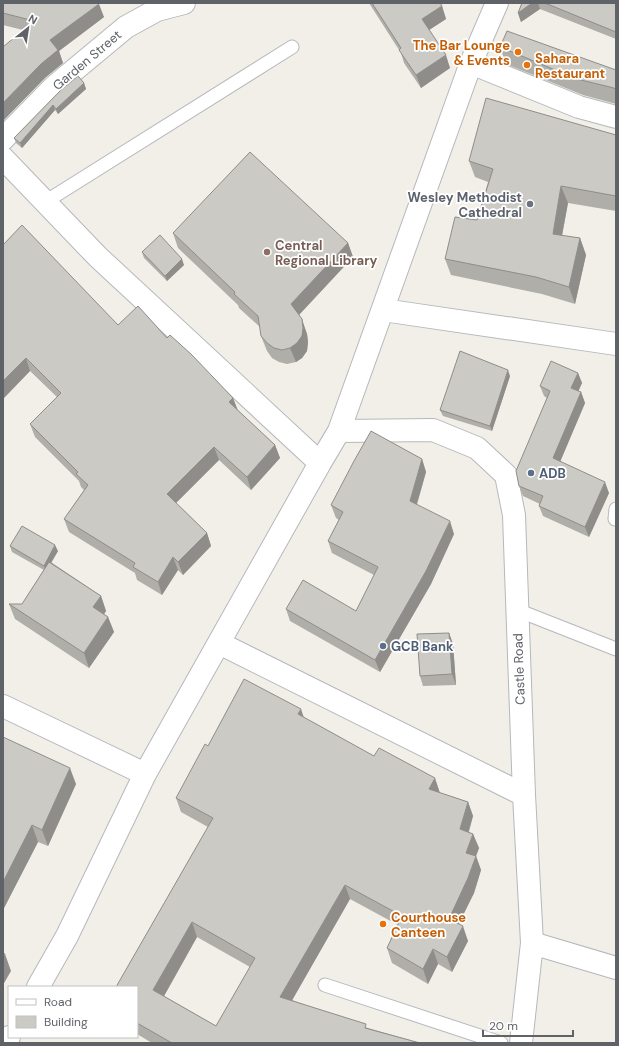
<svg xmlns="http://www.w3.org/2000/svg" width="619" height="1046" font-family="'DM Sans',sans-serif">
  <style>
    .lines { fill: none; stroke-linecap: round; stroke-linejoin: round }
    .lane-casing { stroke: #b5b8bc; stroke-width: 15 }
    .street-casing { stroke: #b5b8bc; stroke-width: 24 }
    .lane { stroke: #fff; stroke-width: 13 }
    .street { stroke: #fff; stroke-width: 22 }
    .wall { fill: #afaea9; fill-rule: evenodd }
    .shaded-wall { fill: #8f8d8a }
    .building { fill: #cccac5; stroke: #8f8d8a; fill-rule: evenodd }
    .food-dot { fill: #e8710a; stroke: #fff; stroke-width: 1.5 }
    .worship-dot { fill: #6b7280; stroke: #fff; stroke-width: 1.5 }
    .education-dot { fill: #8d6e63; stroke: #fff; stroke-width: 1.5 }
    .service-dot { fill: #5c6f8a; stroke: #fff; stroke-width: 1.5 }
    .labels { text-anchor: middle; dominant-baseline: central; stroke-width: 3.5; stroke-linejoin: round; paint-order: stroke }
    .food-label { font-size: 13px; font-weight: bold; fill: #c56008; stroke: #fff; text-anchor: start }
    .street-label { font-size: 13px; fill: #5f6368; stroke: #fff }
    .worship-label { font-size: 13px; font-weight: bold; fill: #5b616d; stroke: #fff; text-anchor: end }
    .education-label { font-size: 13px; font-weight: bold; fill: #785e54; stroke: #fff; text-anchor: start }
    .service-label { font-size: 13px; font-weight: bold; fill: #4e5e75; stroke: #fff; text-anchor: start }
  </style>
  <rect width="100%" height="100%" fill="#f1efe8"/>
  <g class="lines">
    <g class="lane-casing">
      <path id="lane" d="M45,202l247,-155
        M615,519l1,-10
        M517,610l99,39
        M325,985l176,58"/>
    </g>
    <g class="street-casing">
      <path id="street" d="M471,63l108,44 37,10
        M3,139l52,-53 71,-59 31,-17 27,-7
        M3,158l95,99 222,206
        M383,310l233,34
        M339,431l94,-1 44,18 29,27 8,40 10,280 8,148 -11,100
        M219,643l305,152
        M3,706l142,68 -78,162 -29,51
        M145,774l175,-311 19,-32 132,-368 26,-60
        M532,943l84,25
        M5,1043l4,-6"/>
    </g>
    <use href="#lane" class="lane"/>
    <use href="#street" class="street"/>
  </g>
  <path class="wall" d="M3,3l101,14 -45,34 4,12 -17,14 -23,-47 -20,-5z
    M369,3h71l2,3 4,13 -17,11 21,38 -29,20 -17,-25 -3,-10z
    M522,3h94v36l-76,-30 -19,13 -3,-9z
    M500,47l116,23v34l-33,-9 -77,-31z
    M84,83l2,6 -28,25 -3,-4 -33,38 -6,-5 -2,-5 47,-48z
    M616,135v76l-48,-8 -6,33 18,2 6,17 -11,49 -33,-10 -91,-19 -6,-16 32,-39 11,-38 -13,-5 -6,-16z
    M173,233l175,10 5,14 -54,58 8,19 1,8 -1,9 -5,7 -6,4 -9,2 -8,-2 -7,-4 -5,-7 -6,-15 -1,-9 -21,-19 -1,-3 -60,-57z
    M3,245l115,80 49,13 66,60 5,13 37,34 5,13 -29,32 -32,-30 -43,43 31,30 4,13 -28,29 -5,-5 -16,25 -25,-15 -2,-7 -66,-41 -5,-13 20,-29 -3,-3 -2,-6 -44,-44 -5,-13 27,-27 -27,-26 -27,28z
    M142,252l42,13 -17,16 -23,-23z
    M578,373l4,10 -4,8 3,1 4,11 -25,59 49,31 -20,44 -46,-21 -4,-10 1,-2 -17,-8 -4,-10 28,-88 -3,-2 -4,-10z
    M510,376l-18,55 -49,-15 -3,-6z
    M422,459l4,13 -9,33 37,29 -23,50 -51,88 -90,-51 -4,-12 70,2 18,-36 -42,-22 -4,-12 11,-21 -3,-2 -5,-13z
    M10,546l48,5 -7,11 50,34 5,15 -2,3 4,3 6,15 -25,36 -74,-49 -6,-15h13l22,-34 -32,-18z
    M449,633l4,11 3,41 -33,1 -3,-10z
    M304,718l136,75 28,9 5,14 -4,16 4,2 6,14 -3,8 5,14 -7,23 -16,31 10,17 -16,31 -14,-8 -10,20 -36,-21 -5,-15 11,-23 -48,-26 -58,101 76,28 52,15h-268l-15,-9v-47l71,-160 -27,-15 -5,-14 32,-52zM197,937l53,30 -34,59 -52,-30z
    M3,737l73,47 -28,62 -10,-4 -35,68z"/>
  <path class="shaded-wall" d="M532,3h6l2,6 -19,13 -3,-9z
    M99,4l5,13 -45,34 4,12 -17,14 -43,44v-18l47,-63z
    M442,6l4,13 -20,13 -4,-13z
    M446,55l4,13 -29,20 -5,-13z
    M84,83l2,6 -28,25 -2,-5z
    M53,105l2,5 -33,38 -2,-5z
    M561,186l7,17 -9,48 -6,-17z
    M580,238l6,17 -11,49 -6,-17z
    M348,243l5,14 -57,61 -5,-14z
    M182,259l2,6 -17,16 -2,-5z
    M302,319l5,15 1,8 -1,9 -5,7 -6,4 -6,-14z
    M26,358l4,13 -27,28v-18z
    M508,370l2,6 -18,55 -2,-5z
    M578,373l4,10 -7,16 -4,-11z
    M581,392l4,11 -28,66 -4,-11z
    M233,398l5,13 -9,-9z
    M275,445l5,13 -29,32 -4,-13z
    M214,447l5,13 -47,47 -5,-13z
    M422,459l4,13 -12,41 -4,-12z
    M605,482l4,11 -20,44 -4,-10z
    M450,521l4,13 -23,50 -51,88 -5,-12z
    M207,533l4,13 -28,29 -5,-13z
    M55,545l3,6 -12,21 -2,-6z
    M173,557l5,13 -16,25 -4,-13z
    M101,596l5,15 -7,11 -6,-15z
    M108,617l6,15 -25,36 -5,-15z
    M449,633l4,11 3,41 -4,-11z
    M301,709l5,15 -8,-10z
    M70,768l6,16 -28,62 -6,-16z
    M435,778l5,15 -11,-4z
    M468,802l5,14 -8,27 -5,-14z
    M32,825l6,17 -35,68v-28z
    M473,834l6,14 -7,19 -6,-14z
    M476,856l5,14 -7,23 -20,41 -5,-15z
    M345,885l5,14 -64,112 -6,-14z
    M192,922l5,15 -38,68 -6,-15z
    M463,926l5,15 -16,31 -5,-15z
    M433,949l5,15 -10,20 -5,-15z
    M5,954l6,17 -8,14v-27z"/>
  <path class="building" d="M3,3h95l1,1 -49,36 8,10 -17,14 -38,39v-56l31,-26 -31,-8z
    M372,3h68l2,3 -20,13 24,36 -30,20 -17,-25 2,-2z
    M522,3h10l-14,10z
    M545,3h71v29z
    M507,31l109,39v20l-2,-2 -37,-9 -77,-32z
    M78,76l6,7 -28,26 -3,-4 -33,38 -6,-5 47,-48z
    M486,98l130,37v61l-55,-10 -8,48 27,4 -11,49 -33,-10 -91,-18 10,-42 22,3 16,-51 -24,-8z
    M250,152l98,91 -57,61 11,15 1,9 -1,8 -5,7 -7,5 -8,2 -8,-2 -7,-5 -6,-7 -3,-20 -24,-22 1,-2 -62,-59z
    M22,225l96,100 20,-19 29,32 3,-3 22,20 41,43 -4,4 46,43 -28,32 -33,-30 -47,47 40,39 -29,29 -5,-5 -15,25 -25,-15 2,-4 -71,-44 24,-34 -12,-11 2,-2 -48,-48 31,-31 -35,-35 -23,23v-136z
    M160,235l22,24 -17,17 -23,-24z
    M460,351l48,19 -18,56 -50,-16z
    M551,361l27,12 -7,15 10,4 -28,66 52,24 -20,45 -46,-21 4,-10 -24,-10 -3,-15 34,-80 -10,-5z
    M371,431l51,28 -12,42 40,20 -24,50 -51,89 -89,-51 17,-29 53,31 22,-44 -50,-26 15,-29 -12,-7 23,-44z
    M22,526l33,19 -11,21 -34,-20z
    M49,562l52,34 -8,11 15,10 -24,36 -75,-49h13z
    M449,633l3,41 -32,2 -3,-42z
    M244,679l57,30 -3,5 76,42 5,-8 56,30 -6,11 39,13 -8,27 13,5 -7,19 10,3 -8,22 -19,41 14,7 -16,31 -14,-8 -10,20 -36,-21 15,-32 -57,-31 -65,112 86,27 -1,4 55,15h-248l-35,-20v-36h-21l97,-169 -37,-20 29,-54 3,2zM192,922l63,36 -39,68 -63,-36z
    M3,737l67,31 -28,62 -10,-5 -29,57z
    M3,953l2,1 -2,4z"/>
  <g class="food-dot">
    <circle cx="518" cy="52" r="4"/>
    <circle cx="527" cy="65" r="4"/>
    <circle cx="383" cy="924" r="4"/>
  </g>
  <circle class="worship-dot" cx="530" cy="204" r="4"/>
  <circle class="education-dot" cx="267" cy="252" r="4"/>
  <g class="service-dot">
    <circle cx="531" cy="473" r="4"/>
    <circle cx="383" cy="646" r="4"/>
  </g>
  <g class="labels">
    <g class="food-label">
      <text x="510" y="45" text-anchor="end">The Bar Lounge<tspan x="510" dy="15">&amp; Events</tspan></text>
      <text x="535" y="58">Sahara<tspan x="535" dy="15">Restaurant</tspan></text>
      <text x="391" y="917">Courthouse<tspan x="391" dy="15">Canteen</tspan></text>
    </g>
    <g class="street-label">
      <text transform="translate(87 60) rotate(-40)">Garden Street</text>
      <text transform="translate(519 669) rotate(-92)">Castle Road</text>
    </g>
    <g class="worship-label">
      <text x="522" y="197">Wesley Methodist<tspan x="522" dy="15">Cathedral</tspan></text>
    </g>
    <g class="education-label">
      <text x="275" y="245">Central<tspan x="275" dy="15">Regional Library</tspan></text>
    </g>
    <g class="service-label">
      <text x="539" y="473">ADB</text>
      <text x="391" y="646">GCB Bank</text>
    </g>
  </g>
  <rect width="619" height="1046" fill="none" stroke="#5f6368" stroke-width="8"/>
  <rect x="8" y="986" width="130" height="52" fill="#ffffff" stroke="#bfc1c3"/>
  <rect x="16" y="999" width="20" height="6" fill="#ffffff" stroke="#bfc1c3"/>
  <text x="44" y="1006" font-size="12" fill="#5f6368">Road</text>
  <rect x="16" y="1016" width="20" height="12" fill="#cccac5" stroke="#bfc1c3"/>
  <text x="44" y="1026" font-size="12" fill="#5f6368">Building</text>
  <g transform="translate(28 28) rotate(30)" stroke="#ffffff" stroke-width="3" paint-order="stroke">
  <path d="M0-3L7 15L0 10L-7 15Z" fill="#5f6368"/>
  <text y="-6" font-size="11" font-weight="bold" text-anchor="middle" fill="#5f6368">N</text>
  </g>
  <path d="M483 1030v6h90v-6" fill="none" stroke="#5f6368" stroke-width="2"/>
  <text x="489" y="1030" font-size="12" fill="#5f6368" stroke="#ffffff" stroke-width="3" paint-order="stroke">20 m</text>
</svg>
